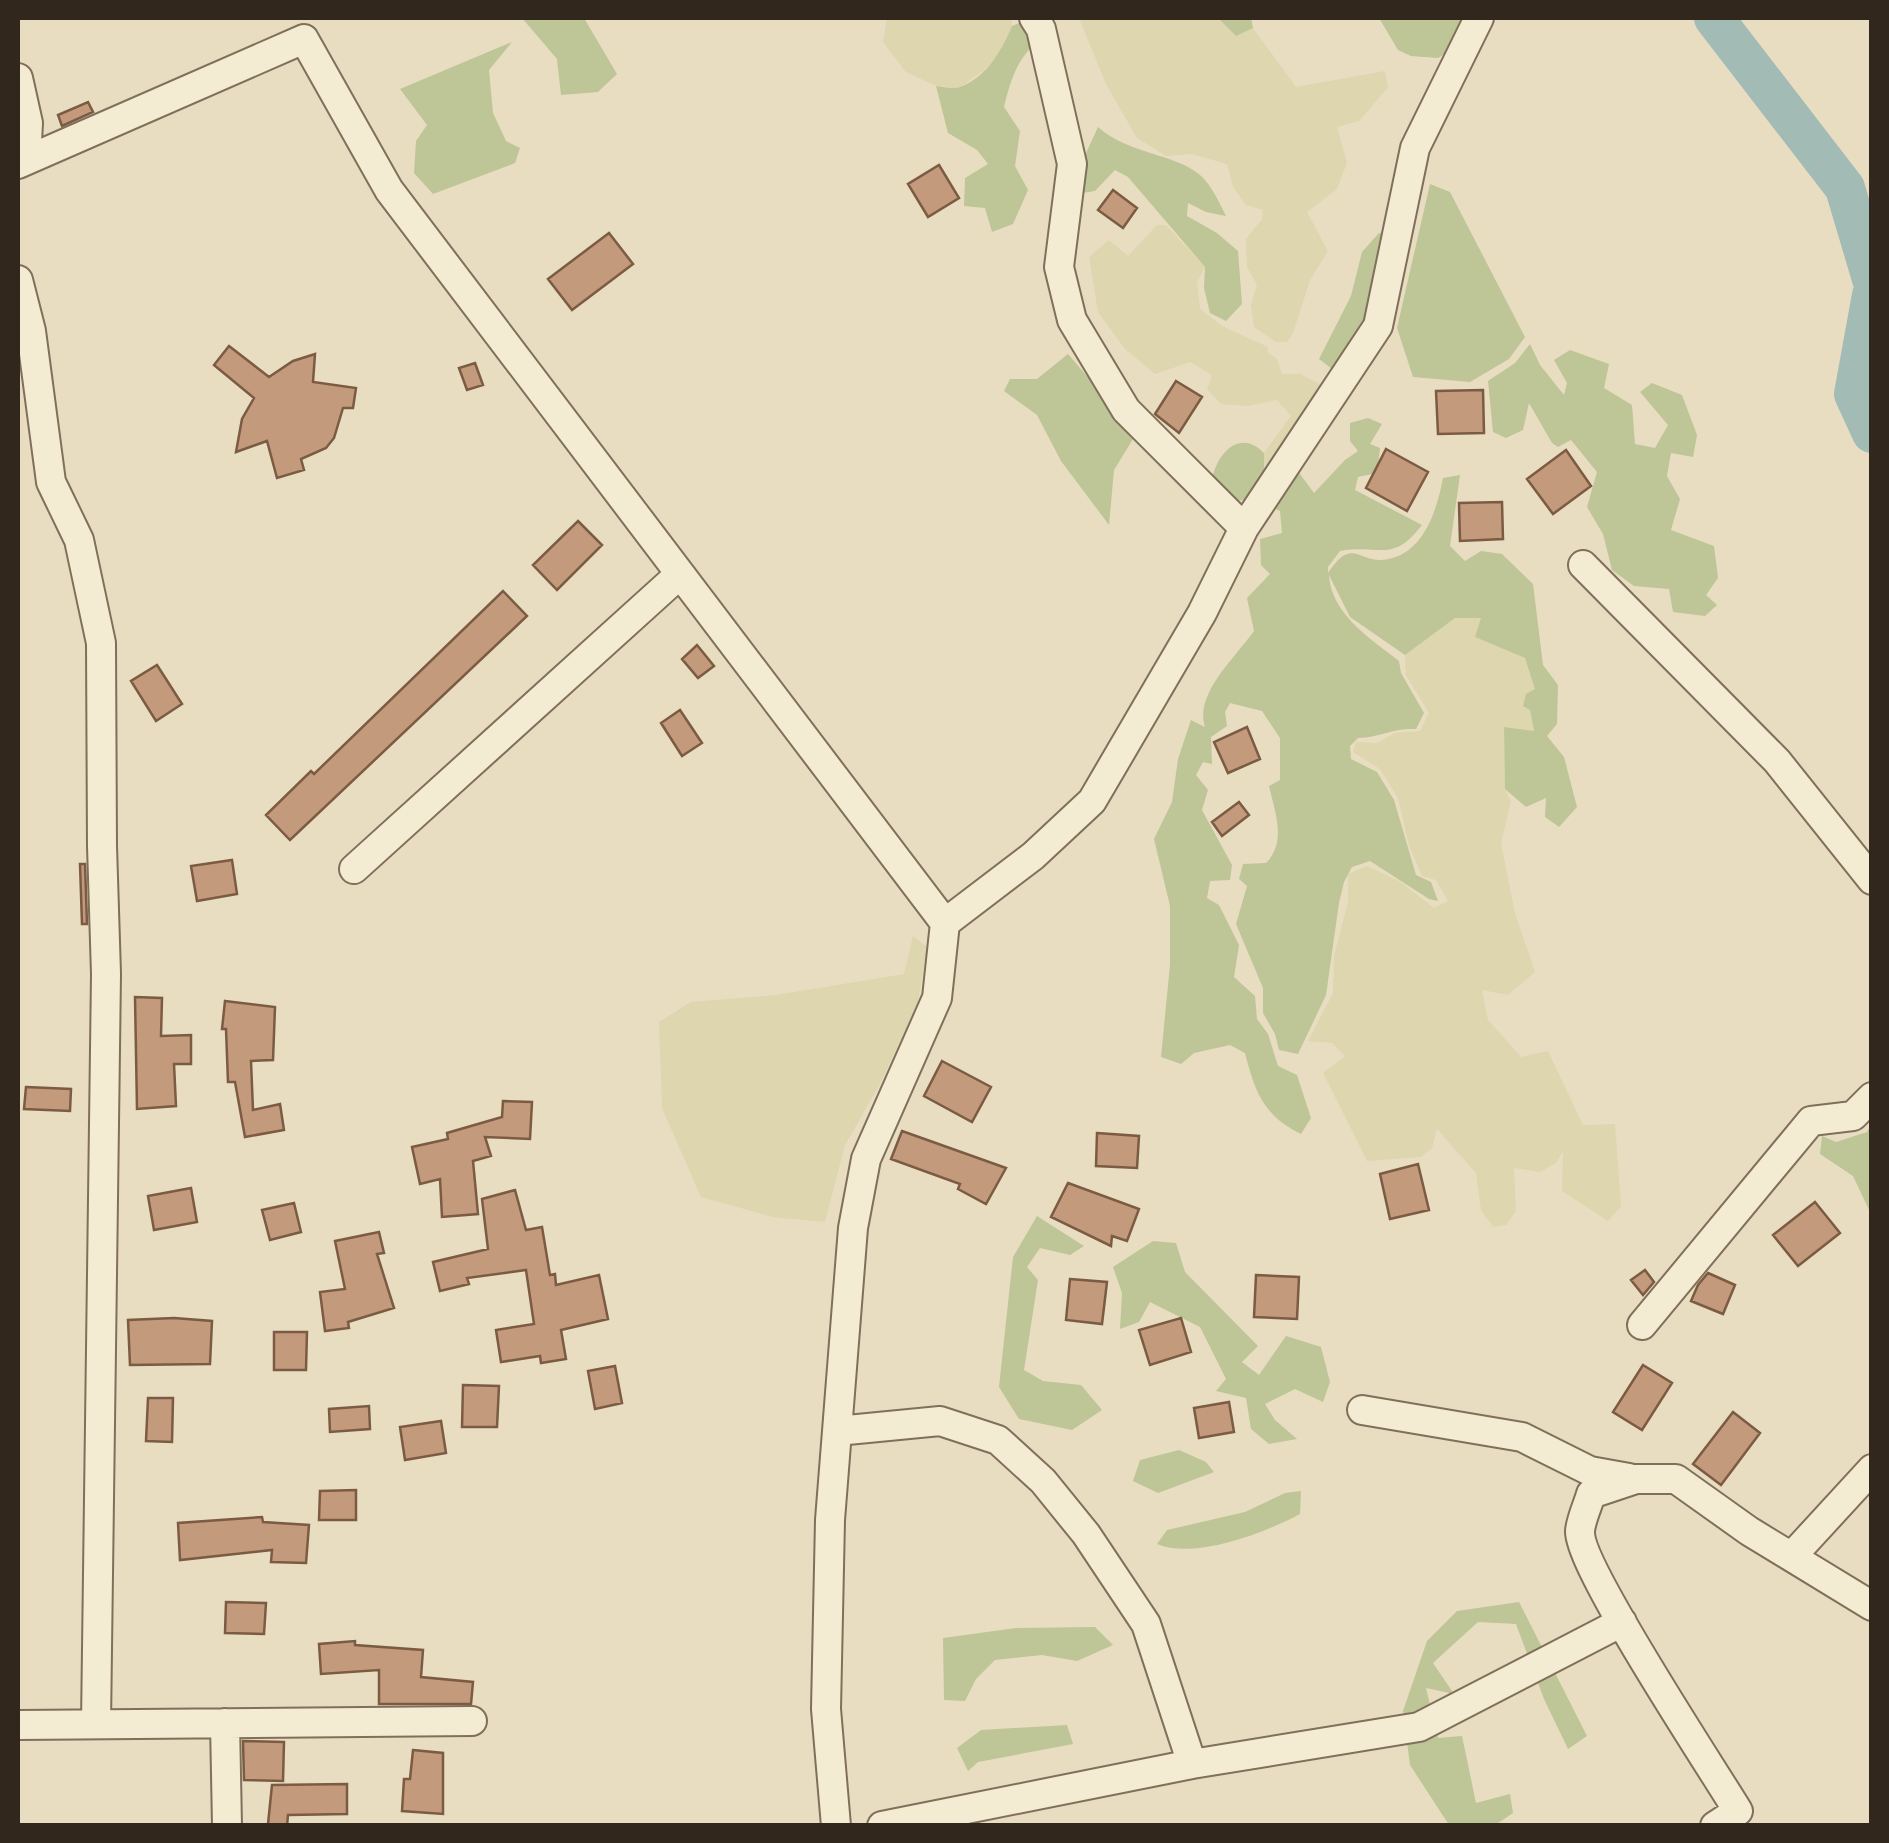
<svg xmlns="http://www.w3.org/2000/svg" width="1889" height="1843" font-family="Georgia,serif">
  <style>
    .farmland { fill: #ddd6af }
    .green { fill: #bec596 }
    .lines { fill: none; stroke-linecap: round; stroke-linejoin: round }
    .river { stroke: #a3bbb5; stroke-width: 40 }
    .building { fill: #c39a7b; stroke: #7c5b43; stroke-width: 2.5 }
    .minor-casing { stroke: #806f5b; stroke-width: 32 }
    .minor { stroke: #f4ebd3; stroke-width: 28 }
  </style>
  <rect width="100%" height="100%" fill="#e8ddc1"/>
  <path class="farmland" d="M887,18h124l1,8 -11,26 -18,19 -24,17 -23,-2 -30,-14 -23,-30z
    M1079,18h139l18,18 17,-8 43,59 89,-16 3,16 -29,34 -22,6 10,36 -10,26 -30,23 21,39 -18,29 -17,53 -6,9h-11l-22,-15 -3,-22 6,-20 -10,-18 -1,-28 16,-20 1,-9 -17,-5 -13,-18 -6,-23 -35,-10 -26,2 -29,-18 -31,-54z
    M1157,225h9l39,42 -8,15 3,27 22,17 46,21 -1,5 10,7 5,15h18l23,12 -59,98v-31l27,-37 -14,-16 -29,6 -27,-2 -14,-15 5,-14 -22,-13 -35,12 -30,-25 -27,-37 -9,-55 20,-17 19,16z
    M1455,618h27l-7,19 50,21 11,31 -6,21 4,21 -30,-3 1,61 6,12 -10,42 14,70 20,59 -27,23 -26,-5 6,30 33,37 27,-6 35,74 32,-1 6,82 -13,15 -46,-30 1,-40 -7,12 -16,9 -26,-4 2,43 -10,14 -13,2 -12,-17 -5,-37 -39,-44 -5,19 -11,9 -54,4 -44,-88 22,-17 -13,-13 -24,-2 25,-48 1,-37 14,-54v-28l19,-8 32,15 35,27 14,-7 -12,-21 -14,-4 -13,-30 -11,-48 -18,-29 -27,-17 3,-10 21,1 18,-10 25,-2 9,-18 -23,-38 -1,-20z
    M913,936l14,11 -9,55 -37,80 -36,63 -20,77 -52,-5 -72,-20 -39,-89 -3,-86 32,-20 85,-7 128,-21z"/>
  <path class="green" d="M522,18h62l33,56 -19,18 -37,3 -4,-36z
    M1032,18l17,11c-29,27 -36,40 -45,78l16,24 -5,35 13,24 -15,34 -21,8 -7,-24 -21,-2 1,-28 23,-14 -11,-14 -29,-17 -12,-47c7,1 18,3 24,1 27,-10 42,-37 52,-61z
    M1218,18h33l2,10 -17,8z
    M1379,18h92l-11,26 -22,14 -27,-2 -13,-6z
    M512,42l-23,28 4,43 13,28 14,7 -5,15 -82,31 -19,-21 2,-32 11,-16 -27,-36z
    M1098,127c32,28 76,26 102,48 12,11 19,27 26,41l-20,-4 -18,-9 -1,13 30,17 21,18 4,53 -16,17 -16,-8 -6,-25 1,-21 -77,-90 -13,-7 -20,21 -13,2v-31z
    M1430,184l20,8 75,145 -16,22 -39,23 -57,-5 -16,-49z
    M1379,233l13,2 -20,91 -32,49 -21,-16 32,-63 11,-44z
    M1530,344l10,21 24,30 3,-12 -13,-23 16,-10 39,14 -5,24 28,17 3,39 20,4 13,-23 -28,-33 12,-9 30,12 15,40 -4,22 -22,-4 -4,23 13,23 -9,31 43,16 4,32 -12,17 11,10 -12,11 -32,-4 -4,-23 -35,-3 -22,-16 -9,-36 -16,-27 10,-35 -26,-32 -13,7 -6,-4 -23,-40 -6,27 -17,8 -13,-6 -5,-51 27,-18z
    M1068,354l42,49 23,36 -19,31 -5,55 -48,-64 -24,-46 -33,-24 6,-12h27z
    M1368,418l14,6 -12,20 10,4 -3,25 -19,4 -3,13 67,35c-30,39 -42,19 -82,26l-12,16v6c26,-39 31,-7 61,-14 36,-8 48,-50 54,-81l17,-3 -10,71 15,15 16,-10 21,3 31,30 10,81 15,20 -1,39 -10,12 17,21 13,50 -18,20 -14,-10 1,-19 -20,9 -21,-18 -1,-62 30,4 -4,-21 -7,-4 3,-12 9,-5 -10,-31 -50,-21 6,-19h-26l-50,37 -55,-38 -21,-42c2,39 42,64 70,86l2,12 23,40 -8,16c-25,-1 -34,8 -58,9l-8,8 1,13 26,13 17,28 22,75 15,7 7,19 -9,-2 -59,-38 -18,6 -8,15 -5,21 -13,92 -28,59 -19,-4 -4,-16 -12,-21v-25l-27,-64 11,-38 -8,-7 4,-15 23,-1c21,-21 9,-51 3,-77l11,-6v-42l-18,-27 -32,-8 -5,9 2,14 -16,11 1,27 -9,-2 -7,13 12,15 -6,20 30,55 -2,15 -20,1 -3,17 12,7 20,40 -5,32 21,19 2,23 11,15 10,32 19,9 14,43 -10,16c-38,-19 -46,-42 -56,-81l-15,-8 -36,8 -13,11 -20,-7 9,-92v-59l-16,-67 18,-37 6,-43 13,-39 14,7c-11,-33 30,-69 49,-96l-7,-33 23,-24 -9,-9 -1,-26 22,-6 -2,-22 -29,-13 -16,4 -24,-17c3,-27 26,-59 53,-32v31l33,-14 17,23 31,-33 13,-9 -8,-10v-18z
    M1871,1124v90l-18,-38 -33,-22 2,-18 14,6 31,-10z
    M1037,1216l47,30 -14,9 -30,-7 -13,19 11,13 -14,90 19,11 38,4 21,25 -30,20 -53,-11 -20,-32 14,-130z
    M1153,1241l23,2 9,29 73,74 -16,16 17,13 27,-39 35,11 9,35 -7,20 -28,-13 -30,15 10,16 22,19 -28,5 -18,-15 -5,-31 -30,-7 10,-12 -26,-52 -50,-25 -11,20 -19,7 2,-36 -9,-26z
    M1179,1450l27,12 8,10 -56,21 -25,-12 7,-21z
    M1301,1491l-1,23c-36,19 -105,46 -143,30l10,-14 78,-18 40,-19z
    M1519,1602l68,134 -19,13 -24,-50 -28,-75 -38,-2 -45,41 21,31 -28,-6 12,50 24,-2 14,67 34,-9 3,19 -18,12h-46l-39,-60 -7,-54 24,-70 30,-30z
    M1095,1627l18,18 -36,16 -35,-6 -47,5 -19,19 -11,22 -21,-1 -1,-62 73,-10z
    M1067,1725l6,19 -95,18 -10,9 -11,-23 24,-18z"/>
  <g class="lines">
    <path class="river" d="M1714,18l131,170 27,91
      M1872,295l-18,99 18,39"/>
  </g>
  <path class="building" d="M88,102l5,10 -31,14 -4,-11z
    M939,165l20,33 -31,19 -20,-33z
    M1113,190l24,18 -14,20 -25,-18z
    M609,233l24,31 -61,46 -24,-31z
    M229,346l40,31 24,-16 22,-7 -2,28 43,6 -3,20h-10l-9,30 -8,10 -25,11 3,11 -27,8 -10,-37 -31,11 6,-33 12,-21 -40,-33z
    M475,363l8,22 -16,5 -8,-22z
    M1176,381l26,16 -23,36 -24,-19z
    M1483,390l1,43 -46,1 -2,-43z
    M1386,449l42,23 -21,39 -41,-23z
    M1566,450l25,36 -38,28 -26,-35z
    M1502,502l1,37 -43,2 -1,-38z
    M578,521l24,24 -45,45 -24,-25z
    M503,591l24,25 -237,224 -24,-25 45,-44 3,3z
    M697,645l17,21 -16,12 -16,-19z
    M157,665l25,39 -26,17 -25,-40z
    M680,710l22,33 -20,13 -21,-33z
    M1247,727l13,32 -32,14 -14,-31z
    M1239,802l10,13 -27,21 -10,-14z
    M232,860l5,34 -40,7 -6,-35z
    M80,864h5l2,60h-5z
    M135,997l27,1 -1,38 30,-1v29h-17l2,42 -39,3z
    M225,1001l50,6 -2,53 -22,1 2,49 27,-6 4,26 -39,7 -10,-55h-7l-2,-53h-4z
    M942,1061l49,26 -19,35 -48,-26z
    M26,1087l45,2 -1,22 -46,-2z
    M503,1101l29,1 -2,37 -45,-2 6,19 -18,5 5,53 -36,3 -2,-38 -20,5 -8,-37 36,-8 -1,-6 55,-16z
    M902,1131l104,37 -20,36 -28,-15 2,-5 -69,-25z
    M1097,1133l42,3 -2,32 -41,-2z
    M1418,1164l11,46 -39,9 -10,-45z
    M1068,1183l71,26 -12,32 -15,-5 -1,10 -60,-29z
    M191,1188l6,34 -43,8 -6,-34z
    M515,1190l11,40 16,-3 8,48 5,-1 1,11 43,-10 9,44 -47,11 5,29 -25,4 -1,-7 -39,6 -5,-32 38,-6 -8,-54 -59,8 2,6 -29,7 -7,-29 55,-13 -6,-50z
    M1815,1202l25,31 -42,33 -25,-31z
    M294,1203l7,29 -31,8 -8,-30z
    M379,1232l5,21 -7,1 17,54 -46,14 1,6 -24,3 -5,-39 25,-3 -10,-48z
    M1645,1270l9,12 -11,13 -12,-15z
    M1708,1273l27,12 -12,29 -32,-13 7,-16z
    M1256,1275l43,2 -2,42 -43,-2z
    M1070,1279l37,3 -5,42 -36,-4z
    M174,1318l38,3 -2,43 -80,1 -2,-45z
    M1181,1318l10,34 -41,13 -11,-35z
    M274,1332h33l-1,38h-32z
    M1643,1365l29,18 -30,47 -29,-18z
    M615,1366l7,37 -27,6 -7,-38z
    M463,1385l36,1 -2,41h-35z
    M148,1398h25l-1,44 -26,-1z
    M1229,1402l5,30 -35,6 -5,-30z
    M369,1406l1,23 -40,3 -1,-23z
    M1733,1412l27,21 -39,52 -28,-21z
    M441,1421l5,32 -41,7 -5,-33z
    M356,1490v30h-37l1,-29z
    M262,1517l1,5 46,3 -3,38 -35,-1 1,-12 -92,10 -2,-37z
    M226,1602l40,1 -2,31 -39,-1z
    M355,1641v4l68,5 -2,27 52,5 -2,22h-92v-34l-58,4 -2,-30z
    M243,1741l41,1 -1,39 -39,-1z
    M413,1750l30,3v61l-41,-3 2,-32h6z
    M347,1784v30l-59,1 -1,11 -19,-2 4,-39z"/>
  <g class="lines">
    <g class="minor-casing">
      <path id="minor" d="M18,78l10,45 -2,37
        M18,164l286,-125 85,151 556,733
        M18,280l13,51 20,151 28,58 22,103 1,203 4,128 -10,750
        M1244,528l134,-202 37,-178 64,-130
        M1583,565l194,196 95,119
        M354,869l326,-295
        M1642,1325l169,-204 42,-5 19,-19
        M1362,1410l160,27 68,34 39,7
        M837,1431l103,-10 58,19 45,41 43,53 60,90 46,140
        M1793,1555l79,-86
        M225,1723l2,103
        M18,1725l454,-4
        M836,1826l-10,-117 4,-189 23,-292 13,-69 71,-161 8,-75 88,-67 59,-55 110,-188 42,-85 -118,-118 -54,-90 -13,-53 13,-103 -31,-135 -7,-11
        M882,1826l310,-62 227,-37 203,-105
        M1715,1826l23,-15c-26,-43 -160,-245 -158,-280 1,-12 8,-26 11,-37l45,-15h40l73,52 123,75"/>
    </g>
    <use href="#minor" class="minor"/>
  </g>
  <rect width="1889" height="1843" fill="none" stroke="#31271d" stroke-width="40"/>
</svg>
